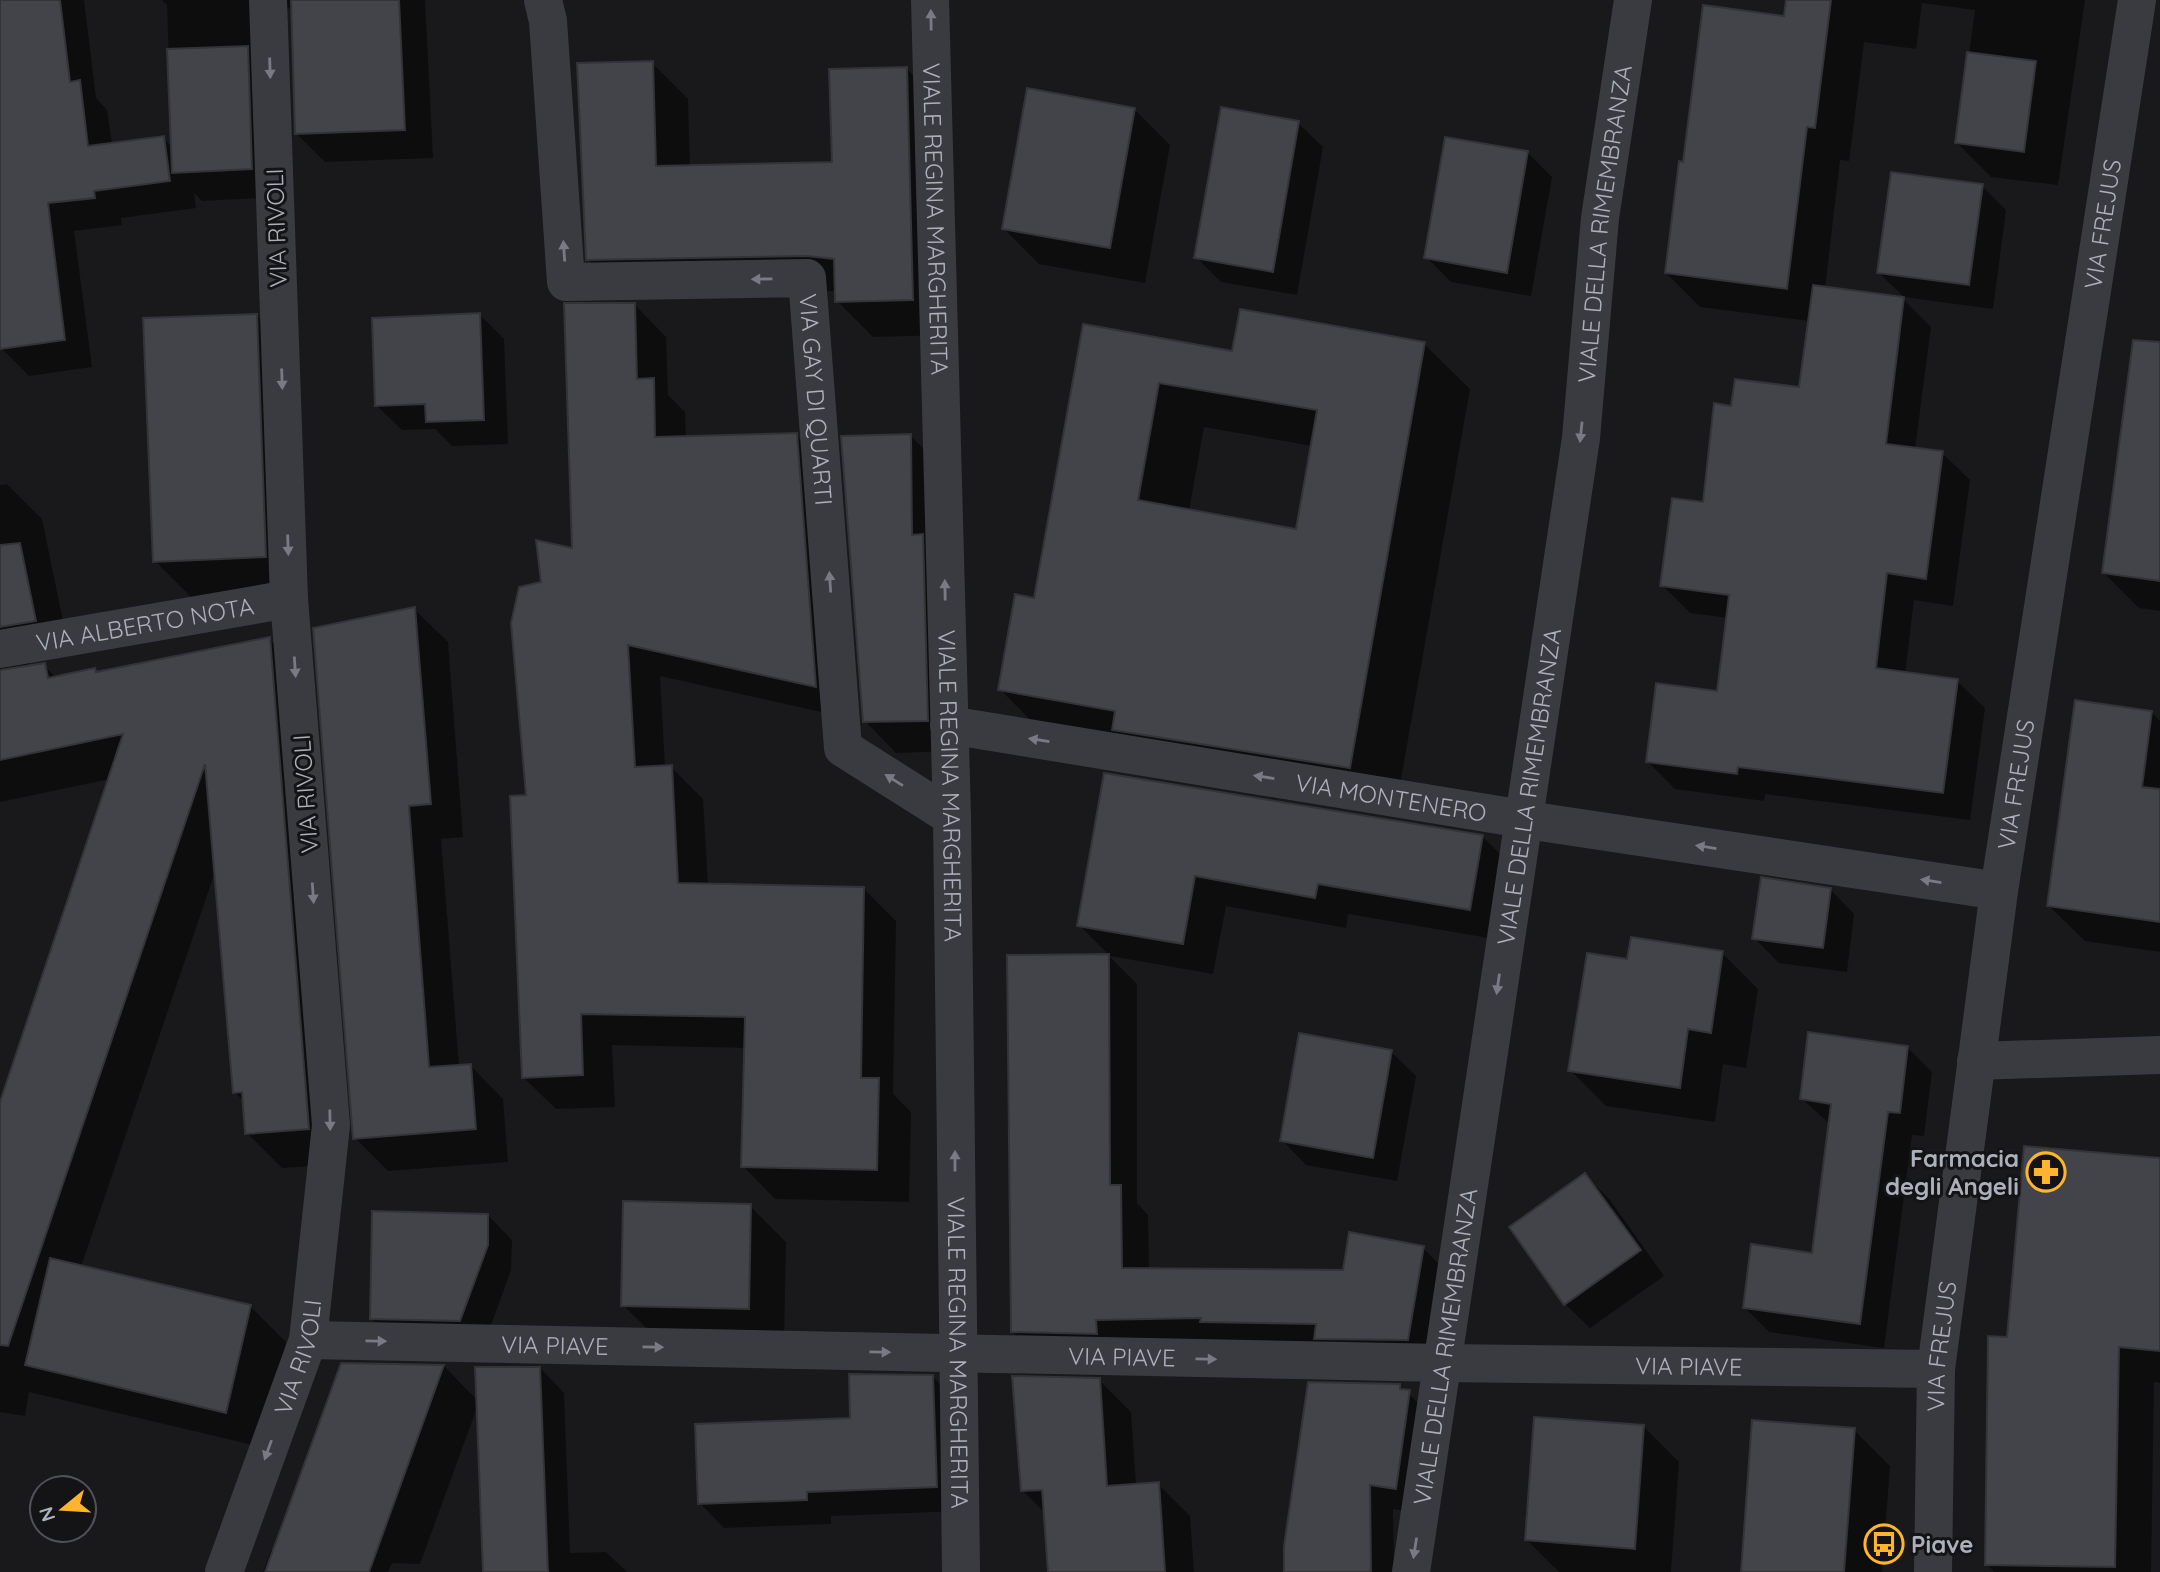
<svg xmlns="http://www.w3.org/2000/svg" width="2160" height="1572" font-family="Quicksand,sans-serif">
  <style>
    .shadow { fill: #0007; fill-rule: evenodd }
    .building { fill: #434449; stroke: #333338; stroke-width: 2; fill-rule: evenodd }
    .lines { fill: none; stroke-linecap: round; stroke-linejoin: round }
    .minor { stroke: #3a3b41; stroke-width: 38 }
    .oneway { fill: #787b85 }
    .labels { text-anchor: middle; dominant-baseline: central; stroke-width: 6; stroke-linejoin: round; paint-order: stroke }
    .street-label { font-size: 24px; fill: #abb0bc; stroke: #141417 }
    .poi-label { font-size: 24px; font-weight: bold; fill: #abb0bc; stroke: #141417; text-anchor: end }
  </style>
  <rect width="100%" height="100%" fill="#19191b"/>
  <path class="shadow" d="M0,0h84l12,98 11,12 5,34 51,-6 9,9 -5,-142 -5,-5h263l8,158 -108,4 -29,-29 -4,-125 -6,1 -6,188 -78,4 -8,-8 2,15 -75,10 1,7 -48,6 18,136 -63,9 -28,-28 -1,-7z
    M1788,0h297l-27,185 -67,-8 -34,-34 18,-133 -53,-7 -6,46 -52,-7 -15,119 -9,-1 -15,129 78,10 28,28 -16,122 27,4 28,27 -17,126 -39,-6 -9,74 52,7 28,27 -15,112 -205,-26 -1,7 -89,-12 -28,-28 72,-68 9,-75 -38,-5 -28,-28 43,-81 28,-96 68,-19 9,-68 -110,-14 -34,-34 19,-109 101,-146z
    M652,63l36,36 2,68 143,-3 74,-95 35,36 6,230 -75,2 -36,-36v-10l-213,4 -36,-36z
    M1134,109l36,36 -25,138 -106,-19 -36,-36z
    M1298,123l25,24 -26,148 -76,-13 -25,-25z
    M1528,153l24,24 -21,119 -80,-14 -25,-25z
    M1982,186l24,24 -13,99 -89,-12 -25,-24z
    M634,304l32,33 2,58 17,17 1,26 110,-3 32,32 20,251 -188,-42 5,91h6l32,32 5,86 156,4 32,32 -3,173 18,18 -2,90 -134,-3 -32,-33 3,-118 -134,-3 3,62 -59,2 -33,-32 5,-280 15,-214 30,-33z
    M256,315l36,36 9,241 -110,5 -36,-36z
    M480,315l24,24 4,105 -56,2 -17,-17 -33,1 -25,-24z
    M1084,326l150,27 190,-9 46,45 -75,424 -350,-78 -45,-46 36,-89zM1204,427l108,19 -15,85 -108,-20z
    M2160,397v214l-21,-3 -35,-35z
    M910,435l32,32 16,284 -62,2 -31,-32z
    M7,484l35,35 28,136 -38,7 -11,6 23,-3 12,13 39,-8 3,3 171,-34 36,35 38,490 -61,4 -35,-35 -3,-31 -9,-10 -19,-223 -135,398 169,39 36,36 -25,105 -232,-55 -4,24 -25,-4v-305l110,-328 -110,23v-317z
    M414,609l34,33 15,195 -22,2 18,227 11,-1 33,34 5,63 -120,9 -33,-33z
    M2151,712l9,9v231l-75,-11 -36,-35z
    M1106,775l376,61 31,31 -13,73 -152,-26 -2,14 -120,-22 -13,68 -103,-18 -31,-31z
    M1830,889l24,25 -7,58 -68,-9 -25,-25z
    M1722,953l36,36 -12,79 -23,-4 -8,58 -109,-16 -36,-36 59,-109z
    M1109,956l28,28v219l11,12 1,55 195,2 79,-24 28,28 -16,91 -394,-7 -28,-28z
    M1907,1047l25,25 -8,64 -12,-1 -28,213 -115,-16 -24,-24 69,-53 16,-131 -28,-25z
    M1391,1052l25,24 -19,105 -91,-16 -24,-25z
    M2160,1160v223l-6,-1 -3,190h-157l-7,-8 22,-225z
    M1585,1175l25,25 54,76 -74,52 -25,-24z
    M750,1206l36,36 -2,102 -125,-3 -36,-36z
    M488,1215l24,25 -1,30 -27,75 -88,-2 -24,-24z
    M343,1364l101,2 34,35 62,-33 24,25 6,160 36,-1 21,20h-122l-27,-167 -58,159 -28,-1 -4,9h-125l8,-22 3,2z
    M932,1376l25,25 4,110 -130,5v8l-107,4 -24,-25z
    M1099,1380l32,32 5,73 22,-1 32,32 4,56h-144l-4,-58 -23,-23z
    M1400,1386l34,31 -14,96 -27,-4 1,63h-108z
    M1644,1427l35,35 -8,110h-112l-32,-32z
    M1854,1430l36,36 -8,106h-140z"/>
  <path class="building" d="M0,0h60l10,82 10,-2 8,66 76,-10 6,45 -76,10 1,7 -47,5 17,137 -65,9z
    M291,0h108l6,130 -110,4z
    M1786,0h45l-16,128 -8,-1 -20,162 -122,-16 14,-112 4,1 20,-157 81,11z
    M248,46l4,123 -80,4 -5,-124z
    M1967,52l69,9 -12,91 -69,-9z
    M653,61l3,105 176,-4 -3,-93 78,-2 6,233 -78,2 -1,-43 -27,-3 -221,4 -9,-197z
    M1027,88l108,20 -25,140 -108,-19z
    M1221,107l78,14 -26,151 -79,-14z
    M1445,137l83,14 -21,122 -83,-15z
    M1891,172l92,12 -14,101 -92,-12z
    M1813,285l91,12 -18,147 57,7 -17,128 -39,-6 -11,95 82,11 -15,114 -205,-26 -1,7 -91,-12 10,-79 61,8 12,-96 -69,-9 12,-88 31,4 11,-99 17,3 4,-27 64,8z
    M564,303h71l2,76 17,-1 1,59 142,-4 19,254 -188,-42 7,122 37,-2 6,118 186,4 -3,191h18l-2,92 -136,-3 4,-150 -164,-3 2,61 -61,3 -12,-282 16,-1 -15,-172 8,-36 22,-5 -5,-42 36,8z
    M1240,309l185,33 -75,426 -238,-38 3,-19 -117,-21 17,-96 19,4 49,-274 149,27zM1159,383l158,27 -21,119 -158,-29z
    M480,313l4,107 -58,2 -1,-18 -50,2 -3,-88z
    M257,314l9,243 -113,5 -10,-244z
    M2133,340l27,2v239l-58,-8z
    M911,434l1,101 11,-1 5,187 -65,1 -22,-286z
    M20,543l16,78 -36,6v-82z
    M415,607l16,197 -22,2 20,261 42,-3 5,65 -123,10 -40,-511z
    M270,637l39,492 -64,5 -3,-42 -9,1 -28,-329 -197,582 -8,-1v-243l123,-368 -123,26v-90l45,-7 3,15 47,-10 1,4z
    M2075,700l77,11 -10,76 18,2v133l-113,-16z
    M1104,773l379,62 -13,75 -152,-26 -3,14 -120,-22 -12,68 -106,-18z
    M1761,877l70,11 -8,60 -71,-9z
    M1631,937l92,14 -12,82 -23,-4 -8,59 -112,-17 19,-118 40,6z
    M1109,954l1,231h11l1,83 221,2 6,-38 75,14 -16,94 -94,-1 2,-15 -116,-2 1,-4 -105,2 1,14 -86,-2 -4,-377z
    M1808,1032l100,14 -8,67 -12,-1 -28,212 -117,-16 8,-64 61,9 19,-149 -31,-5z
    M1299,1033l93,17 -19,108 -93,-17z
    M2024,1146l136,12v193l-41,-4 -4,220 -130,-2 3,-229 19,1z
    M1585,1173l56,77 -77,55 -55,-78z
    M623,1201l128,3 -2,105 -128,-3z
    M372,1211l116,3v31l-28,76 -90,-2z
    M50,1258l201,47 -25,108 -201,-48z
    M341,1363l103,2 -75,207h-104z
    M475,1367h65l8,205h-65z
    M849,1374l84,1 4,112 -130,5v8l-109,4 -3,-80 155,-6z
    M1012,1376l88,2 7,108 52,-4 6,90h-117l-6,-82 -21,1z
    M1308,1382l92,2v5l10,1 -14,99 -26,-4 1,87h-87v-26z
    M1534,1417l110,8 -9,124 -110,-9z
    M1752,1420l103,8 -11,144h-103z"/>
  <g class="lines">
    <g class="minor">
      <path id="s1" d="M543,0l5,21 18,261 241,-4 36,470 109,69"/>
      <path id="s2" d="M930,0l22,817 9,755"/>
      <path id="s3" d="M0,649l289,-50"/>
      <path id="s4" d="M949,725l598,98 452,68"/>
      <path d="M1976,1061l184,-6"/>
      <path id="s5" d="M308,1340l1135,23 493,6"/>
      <path id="s6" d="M224,1572l84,-232 23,-215 -42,-526 -21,-599"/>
      <path id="s7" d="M1411,1572l170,-1134 19,-220 33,-218"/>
      <path id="s8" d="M1933,1572l3,-203 35,-265 28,-213 138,-891"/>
    </g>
  </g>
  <defs><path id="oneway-solid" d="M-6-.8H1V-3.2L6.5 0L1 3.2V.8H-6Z" transform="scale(1.75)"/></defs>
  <g class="oneway">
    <use href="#oneway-solid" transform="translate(931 20) rotate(-91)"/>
    <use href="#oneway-solid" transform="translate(270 68) rotate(88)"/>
    <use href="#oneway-solid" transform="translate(564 251) rotate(-94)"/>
    <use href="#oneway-solid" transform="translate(762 279) rotate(179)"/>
    <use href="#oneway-solid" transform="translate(282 379) rotate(88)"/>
    <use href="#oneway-solid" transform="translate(1581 432) rotate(96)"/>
    <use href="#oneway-solid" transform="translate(288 545) rotate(88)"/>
    <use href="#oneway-solid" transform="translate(830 582) rotate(-94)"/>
    <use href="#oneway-solid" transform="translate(945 590) rotate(-91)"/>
    <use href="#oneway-solid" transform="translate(295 667) rotate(86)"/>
    <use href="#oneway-solid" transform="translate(1039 740) rotate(-171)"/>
    <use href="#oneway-solid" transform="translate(1264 777) rotate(-171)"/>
    <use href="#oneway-solid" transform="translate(894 780) rotate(-148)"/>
    <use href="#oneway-solid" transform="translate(1706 847) rotate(-171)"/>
    <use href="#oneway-solid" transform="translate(1931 881) rotate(-171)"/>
    <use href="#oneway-solid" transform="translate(313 893) rotate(86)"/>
    <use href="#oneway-solid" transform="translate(1498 984) rotate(98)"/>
    <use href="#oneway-solid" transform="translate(330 1120) rotate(89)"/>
    <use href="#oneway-solid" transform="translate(955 1161) rotate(-90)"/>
    <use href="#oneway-solid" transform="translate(376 1341) rotate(1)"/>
    <use href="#oneway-solid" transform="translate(653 1347) rotate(1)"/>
    <use href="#oneway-solid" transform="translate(880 1352) rotate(1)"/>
    <use href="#oneway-solid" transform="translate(1206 1359) rotate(1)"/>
    <use href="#oneway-solid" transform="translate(268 1450) rotate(110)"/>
    <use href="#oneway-solid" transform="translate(1415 1548) rotate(99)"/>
  </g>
  <defs>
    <g id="pharmacy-ring" transform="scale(2.0125)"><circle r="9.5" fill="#141417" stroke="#feb52e" stroke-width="1.5"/><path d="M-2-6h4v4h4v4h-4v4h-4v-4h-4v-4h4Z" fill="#feb52e"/></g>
    <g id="bus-ring" transform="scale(2.0125)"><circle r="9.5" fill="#141417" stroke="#feb52e" stroke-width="1.5"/><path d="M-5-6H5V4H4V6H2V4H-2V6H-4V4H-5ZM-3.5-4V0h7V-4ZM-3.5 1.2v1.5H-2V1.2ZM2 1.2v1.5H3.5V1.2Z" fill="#feb52e"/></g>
  </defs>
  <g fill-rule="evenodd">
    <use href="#pharmacy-ring" x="2046" y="1172"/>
    <use href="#bus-ring" x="1884" y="1544"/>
  </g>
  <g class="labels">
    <g class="street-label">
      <text stroke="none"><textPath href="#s2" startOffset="219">VIALE REGINA MARGHERITA</textPath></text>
      <text stroke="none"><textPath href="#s8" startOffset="1360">VIA FREJUS</textPath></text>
      <text stroke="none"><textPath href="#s7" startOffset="1362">VIALE DELLA RIMEMBRANZA</textPath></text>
      <text transform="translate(276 228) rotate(-92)">VIA RIVOLI</text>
      <text stroke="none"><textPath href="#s1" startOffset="646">VIA GAY DI QUARTI</textPath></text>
      <text stroke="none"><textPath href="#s3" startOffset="147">VIA ALBERTO NOTA</textPath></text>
      <text stroke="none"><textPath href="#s8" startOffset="793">VIA FREJUS</textPath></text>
      <text stroke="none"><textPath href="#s2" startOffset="786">VIALE REGINA MARGHERITA</textPath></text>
      <text stroke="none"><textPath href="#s7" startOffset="794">VIALE DELLA RIMEMBRANZA</textPath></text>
      <text transform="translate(305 794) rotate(-94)">VIA RIVOLI</text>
      <text stroke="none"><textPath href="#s4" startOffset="448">VIA MONTENERO</textPath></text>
      <text stroke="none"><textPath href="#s5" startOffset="247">VIA PIAVE</textPath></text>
      <text stroke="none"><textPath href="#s8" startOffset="226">VIA FREJUS</textPath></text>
      <text stroke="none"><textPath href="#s7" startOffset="228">VIALE DELLA RIMEMBRANZA</textPath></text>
      <text stroke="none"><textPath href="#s2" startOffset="1353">VIALE REGINA MARGHERITA</textPath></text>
      <text stroke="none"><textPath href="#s6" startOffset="228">VIA RIVOLI</textPath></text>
      <text stroke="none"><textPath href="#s5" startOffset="814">VIA PIAVE</textPath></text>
      <text stroke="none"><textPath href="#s5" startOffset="1381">VIA PIAVE</textPath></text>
    </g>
    <g class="poi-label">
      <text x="2019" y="1158">Farmacia<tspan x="2019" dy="28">degli Angeli</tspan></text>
      <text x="1911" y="1544" text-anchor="start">Piave</text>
    </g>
  </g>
  <g transform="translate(63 1509) rotate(252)"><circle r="33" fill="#141417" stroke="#505259" stroke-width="2"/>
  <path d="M0-5L12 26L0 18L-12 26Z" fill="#feb52e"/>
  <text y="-10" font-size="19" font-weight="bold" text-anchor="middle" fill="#abb0bc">N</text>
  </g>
</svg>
